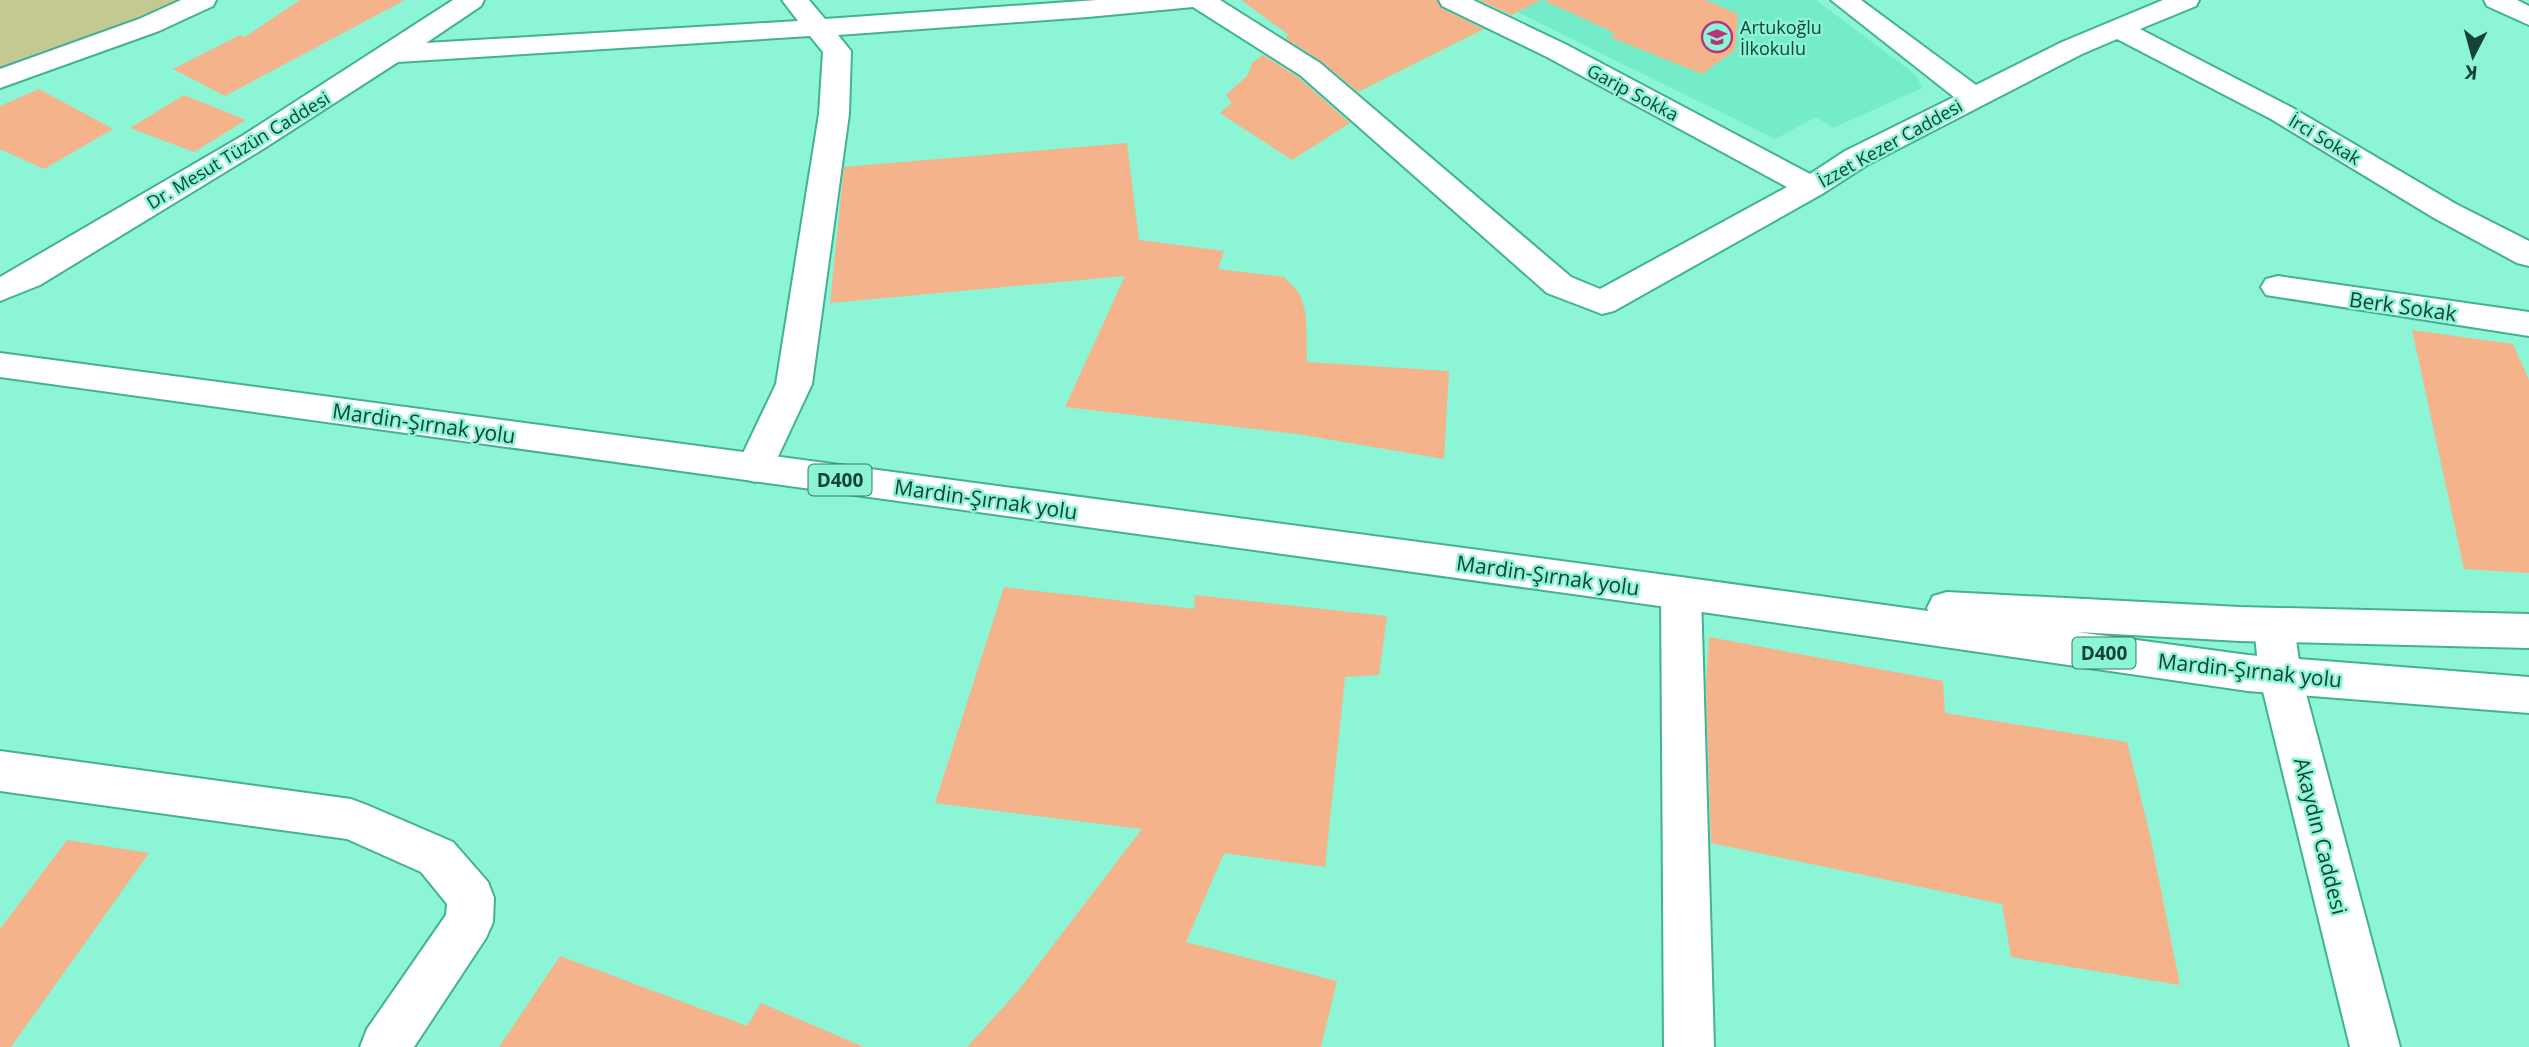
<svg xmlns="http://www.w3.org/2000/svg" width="2529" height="1047" font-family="'Open Sans',sans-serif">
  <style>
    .built { fill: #74ebc9 }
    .green { fill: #c4c992 }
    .building { fill: #f4b38b }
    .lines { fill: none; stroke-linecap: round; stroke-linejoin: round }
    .minor-casing { stroke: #43b194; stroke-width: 4 }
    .major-casing { stroke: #43b194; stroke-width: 4 }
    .highway-casing { stroke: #43b194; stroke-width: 4 }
    .minor { fill: #fff; fill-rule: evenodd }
    .major { fill: #fff; fill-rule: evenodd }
    .highway { fill: #fff; fill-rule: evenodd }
    .labels { text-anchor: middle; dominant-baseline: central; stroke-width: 5; stroke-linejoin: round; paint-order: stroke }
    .far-poi-label { font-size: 18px; fill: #144236; stroke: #8bf5d5; text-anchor: start }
    .far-street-label { font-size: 18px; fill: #144236; stroke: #8bf5d5 }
    .shield { fill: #8bf5d5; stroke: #387866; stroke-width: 2 }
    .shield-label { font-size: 19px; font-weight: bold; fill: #144236 }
    .street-label { font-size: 21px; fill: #144236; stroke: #8bf5d5 }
  </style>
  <rect width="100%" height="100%" fill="#8bf5d5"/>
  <path class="built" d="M1493,0h323l100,75 6,13 -89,40 -17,-11 -41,22z"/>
  <path class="green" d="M0,0h203l-203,79z"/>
  <path class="building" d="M300,0h105l-180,96 -52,-27 67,-34 5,2z
    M1241,0h196l4,8 43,21 -126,63 -37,-31 -36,-23 4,-3z
    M1479,0h62l-30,15z
    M1543,0h162l33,14 -3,36 -33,24 -92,-37 5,-4z
    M1263,55l35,22 52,46 -58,37 -72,-47 12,-10 -6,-8 22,-20 4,-12z
    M39,89l74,40 -69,40 -44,-20v-43z
    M184,95l62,25 -52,32 -64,-24z
    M1127,143l12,97 85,11 -6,18 66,8 16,17 6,21 1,47 142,9 -5,88 -147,-25 -232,-27 60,-131 -295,27 14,-136z
    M2412,330l101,14 16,36v193l-65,-4z
    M1004,587l190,22 1,-14 192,21 -8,59 -34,2 -20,190 -101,-14 -38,89 151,39 -16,66h-354l51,-56 124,-162 -207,-26z
    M1709,637l234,44 2,32 182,29 23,93 30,150 -169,-28 -9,-53 -291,-61 -5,-157z
    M67,840l82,13 -138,194h-11v-118z
    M560,956l187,70 14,-23 103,44h-365z"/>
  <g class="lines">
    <g class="minor-casing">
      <path id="minor" d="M181,0h35l-3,6 -54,25 -159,57v-19l139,-50z
        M453,0h31l-3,6 -55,37 372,-22 -16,-21h27l16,19 272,-19h123l100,63 251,214 29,12 187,-102 -240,-130 -105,-51 -3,-6h34l94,45 243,129 35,-23 109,-54 -123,-97h30l115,85 86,-43 101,-42h36l-3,6 -56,23 151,78 165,97 73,37v25l-12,-3 -83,-45 -163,-99 -154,-80 -35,15 -215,111 -45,29 -208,117 -12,3 -55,-21 -247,-218 -107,-68 -105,10 -250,18 13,16 -2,63 -37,270 -44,94 -13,4 -13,-4 -6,-10 40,-84 43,-270 4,-62 -13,-16 -412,26 -135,87 -223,136 -40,16v-24l242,-141z
        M2484,0h33l12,6v19l-42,-19z
        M2278,276l251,36v24l-263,-41 -5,-8 5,-8z
        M1681,577l14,5 6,11 13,454h-50l-3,-454 6,-11z
        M2274,608l14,5 6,12 7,50 99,372h-50l-91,-372 -5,-50 6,-12z
        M0,751l351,48 16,6 86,37 35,40 6,16 -1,24 -7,16 -72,109h-54l7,-18 79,-114 1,-11 -26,-32 -74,-33 -347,-48z"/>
    </g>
    <g class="major-casing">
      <path id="major" d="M0,353l1681,224 14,5 6,11 -6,11 -14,5 -1681,-232z"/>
    </g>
    <g class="highway-casing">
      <path id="highway" d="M1681,577l247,34 -1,-3 6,-12 14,-4 293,15 289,7v34l-289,-7 -163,-9 171,23 281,22v36l-281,-22 -567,-82 -14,-5 -6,-11 6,-11z"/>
    </g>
    <use href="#minor" class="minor"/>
    <use href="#major" class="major"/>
    <use href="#highway" class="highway"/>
  </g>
  <defs>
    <g id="school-ring" transform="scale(1.575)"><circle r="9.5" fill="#8bf5d5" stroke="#b8347a" stroke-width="1.5"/><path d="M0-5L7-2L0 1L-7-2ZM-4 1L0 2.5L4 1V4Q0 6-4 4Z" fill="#b8347a"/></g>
  </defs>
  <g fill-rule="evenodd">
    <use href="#school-ring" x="1717" y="37"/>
  </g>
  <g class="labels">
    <g class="far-poi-label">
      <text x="1740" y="27">Artukoğlu<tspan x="1740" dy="21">İlkokulu</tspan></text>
    </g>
    <g class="far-street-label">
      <text transform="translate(1633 92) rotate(28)">Garip Sokka</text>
      <text transform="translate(2325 139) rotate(31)">İrci Sokak</text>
      <text transform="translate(1890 143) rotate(-29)">İzzet Kezer Caddesi</text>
      <text transform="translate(238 150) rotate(-31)">Dr. Mesut Tüzün Caddesi</text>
    </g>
    <g class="shield">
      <rect x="808.5" y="464.5" width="63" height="31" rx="5"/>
      <rect x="2072.5" y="637.5" width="63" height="31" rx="5"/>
    </g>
    <g class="shield-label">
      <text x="840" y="480">D400</text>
      <text x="2104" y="653">D400</text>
    </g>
    <g class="street-label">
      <text transform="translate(2403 306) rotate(8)">Berk Sokak</text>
      <text transform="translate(424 423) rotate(8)">Mardin-Şırnak yolu</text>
      <text transform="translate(986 499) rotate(8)">Mardin-Şırnak yolu</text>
      <text transform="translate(1548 575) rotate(8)">Mardin-Şırnak yolu</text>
      <text transform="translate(2250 670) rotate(6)">Mardin-Şırnak yolu</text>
      <text transform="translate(2321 836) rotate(76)">Akaydın Caddesi</text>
    </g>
  </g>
  <g transform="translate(2473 56) rotate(186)" stroke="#8bf5d5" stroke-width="5" paint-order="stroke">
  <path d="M0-5L12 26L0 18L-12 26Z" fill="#144236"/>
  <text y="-10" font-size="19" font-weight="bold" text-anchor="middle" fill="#144236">K</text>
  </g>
</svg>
